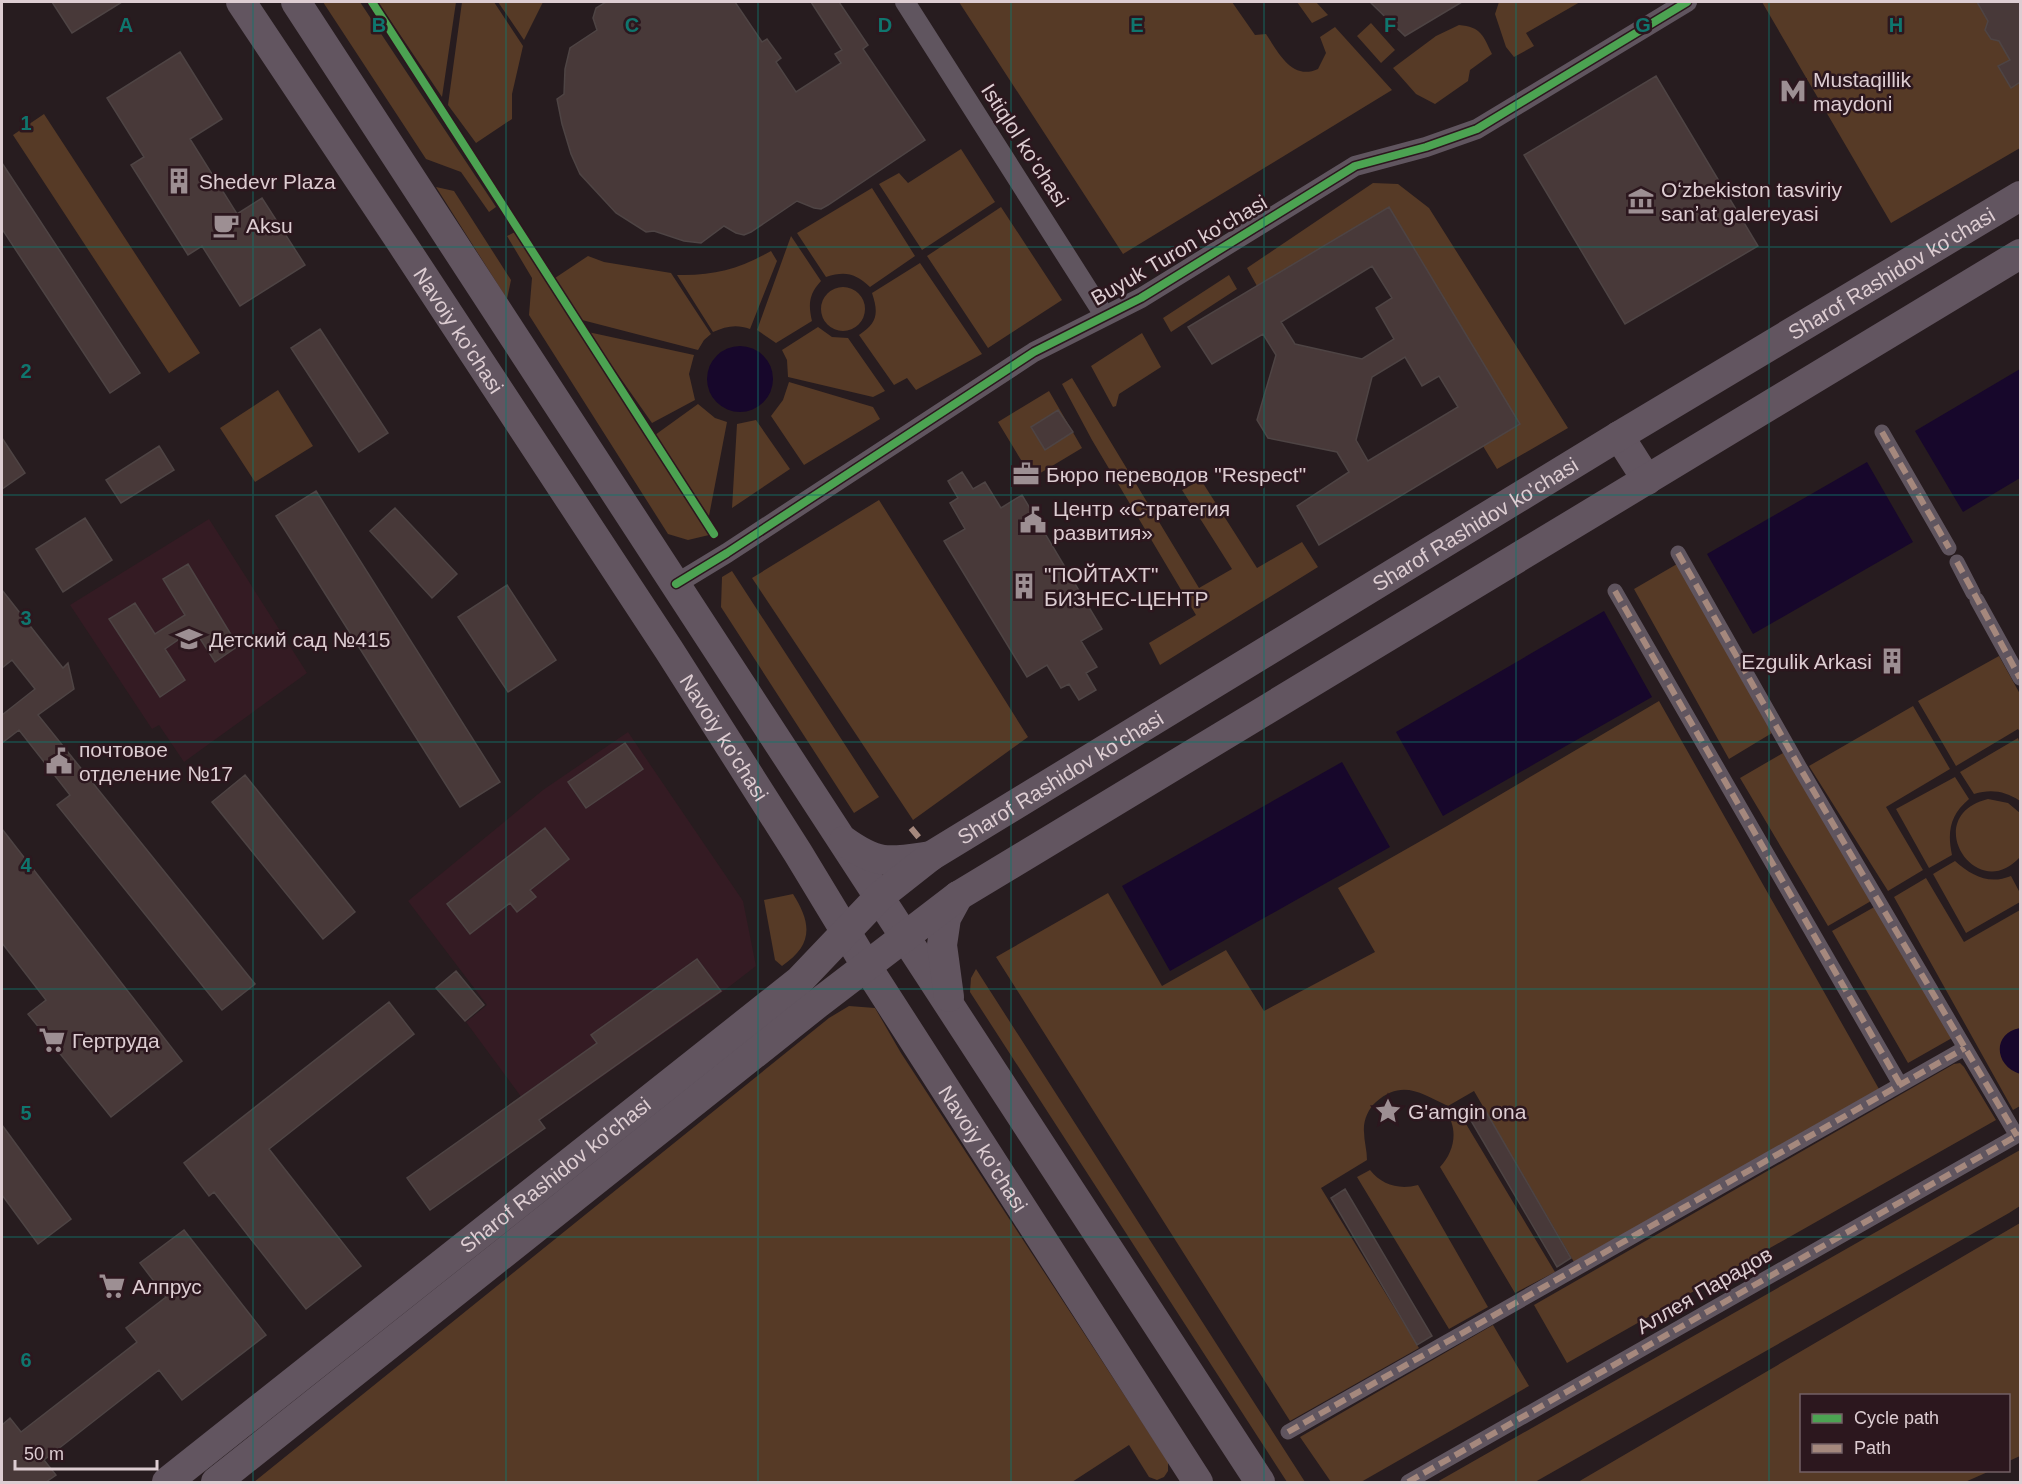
<svg xmlns="http://www.w3.org/2000/svg" width="2022" height="1484" font-family="Helvetica,sans-serif">
  <style>
    .built { fill: #341b23 }
    .green { fill: #563a26 }
    .water { fill: #17072b }
    .building { fill: #483939; stroke: #4e4444; stroke-width: 1.5; fill-rule: evenodd }
    .lines { fill: none; stroke-linecap: round; stroke-linejoin: round }
    .pedestrian { stroke: #60555f; stroke-width: 15 }
    .minor { stroke: #60555f; stroke-width: 20 }
    .primary { stroke: #625560; stroke-width: 30 }
    .quiet { stroke: #a5887d; stroke-width: 6; stroke-dasharray: 12 6; stroke-linecap: butt }
    .cycleway-casing { stroke: #2c171e; stroke-width: 11 }
    .cycleway { stroke: #4ca352; stroke-width: 8 }
    .grid { fill: none; stroke: #0f766e; stroke-width: 1.5; stroke-opacity: 0.55 }
    .labels { text-anchor: middle; dominant-baseline: central; stroke-width: 5; stroke-linejoin: round; paint-order: stroke }
    .poi-label { font-size: 21px; fill: #ddcdd2; stroke: #2c171e; text-anchor: start }
    .street-label { font-size: 21px; fill: #ddcdd2; stroke: #2c171e }
    .grid-label { font-size: 20px; text-anchor: middle; font-weight: bold; fill: #0f766e; stroke: #2c171e; stroke-width: 5; stroke-linejoin: round; paint-order: stroke }
  </style>
  <rect width="100%" height="100%" fill="#271c1f"/>
  <path class="built" d="M209,519l98,154 -123,89 -25,-37 -7,4 -82,-124z
    M628,732l115,169 13,65 -35,27 -182,128 -73,-99 21,-17 -79,-104 135,-111z"/>
  <path class="green" d="M323,2h37l136,205 -7,5 -28,-40 -35,-13z
    M378,2h78l-14,95z
    M462,2h32l29,44 -11,48v25l-36,24 -28,-38z
    M498,2h45l-19,38z
    M959,2h273l23,33 11,-1c12,18 26,47 52,35l8,-16 -6,-16 15,-10 57,63 -269,164z
    M1297,2h19l12,13 -16,8z
    M1499,2h81l-54,31 8,13 -20,11 -8,-10 -11,-33z
    M1762,2h258v146l-129,75z
    M1371,23l24,27 -14,13 -24,-27z
    M1459,25c22,2 24,10 33,29l-22,16 -2,11 -33,23 -19,-10 -23,-26 43,-32z
    M44,114l156,239 -31,20 -156,-238z
    M961,149l34,53 -73,48 -43,-66 20,-11 9,10z
    M1373,183l25,1 31,24 139,220 -71,41 -14,-23 37,-22 -131,-217 -132,79 -10,-18z
    M436,187l18,4 57,89 -4,19z
    M872,188l43,68 -45,31c-15,-14 -25,-16 -44,-10l-29,-44z
    M1001,207l61,93 -74,48 -61,-92z
    M515,232l194,303 -21,5 -20,-6 -139,-219 3,-37 -25,-42z
    M791,236l30,45c-12,13 -13,23 -9,40l-36,22 -19,-13z
    M771,251l6,10 -27,68c-13,-5 -24,-3 -37,3l-36,-57c37,1 62,-6 94,-24z
    M588,256l16,6 67,11 40,61 -7,6 -6,10 -116,-30 -27,-42z
    M920,263l62,91 -66,36 -9,-12 -13,7 -35,-50c18,-12 20,-21 13,-42z
    M1229,275l8,14 -66,43 -8,-14z
    M821 309a22 22 0 1 1 44 0a22 22 0 1 1-44 0Z
    M818,327l14,10 16,1 37,53 -12,6 -85,-20 -1,-17 -5,-10z
    M588,332l106,23 -5,19 6,26 -43,23z
    M1142,333l19,34 -42,27 -3,12 -3,1 -22,-41z
    M1072,378l127,210 33,-19 -50,-79 19,-10 56,88 45,-26 16,25 -158,98 -11,-22 47,-28 -104,-175 -30,-56z
    M789,382l84,25 7,12 -76,46 -33,-49 12,-16z
    M278,390l35,56 -58,36 -35,-54z
    M1049,391l33,57 -50,30 -34,-56z
    M698,404l17,14 12,4 -18,94 -54,-81z
    M756,420l34,49 -58,39 5,-84z
    M879,500l149,237 -115,83 -161,-242z
    M1677,564l95,169 -43,26 -95,-170z
    M732,571l147,226 -25,16 -133,-206 1,-30z
    M1999,656l21,38v38l-2,-3 -62,37 -38,-65z
    M1659,701l220,388 -305,173 -100,-171 -26,15c-27,-13 -46,-27 -72,-4 -8,7 -13,19 -12,30 0,9 3,18 3,28l-46,28 98,160 -129,73 -294,-464 112,-64 54,93 64,-36 38,61 111,-59 -37,-64 109,-62z
    M1913,706l37,63 -64,38 37,63 -35,21 -79,-125z
    M2018,738l2,6v57c-15,-10 -29,-12 -46,-7l-14,-22z
    M1783,753l88,148 -43,25 -88,-148z
    M1955,777l14,22c-19,16 -22,33 -17,56l-23,13 -33,-59z
    M1988,799l20,4 12,10v44c-44,49 -101,-41 -32,-58z
    M1955,861c17,15 34,24 56,15l9,17v9l-54,31 -33,-59z
    M1926,878l38,64 56,-32v196l-7,4 -119,-213z
    M793,894c19,30 20,51 -11,72l-7,-6 -11,-60z
    M1876,906l76,132 -44,25 -76,-132z
    M976,969l329,513h-18l-317,-490 1,-14z
    M849,1006l26,2 26,45 267,409v9l-4,6 -7,3 -8,-3 -20,-32 -57,37h-818l575,-464z
    M1960,1063l4,4 32,53 -429,243 -33,-58 420,-241z
    M1460,1114l95,158 -40,21 -75,-126c12,-13 17,-30 11,-46z
    M2020,1150v56l-11,7 -474,269h-98z
    M1370,1170c12,15 29,20 48,15l70,122 -39,22 -92,-152z
    M2020,1223v233l-11,5 -1,-65h-206v74l188,1 -25,11h-387z
    M1493,1325l36,61 -168,96h-30l-31,-45z"/>
  <path class="water" d="M707 379a33 33 0 1 1 66 0a33 33 0 1 1-66 0Z
    M2020,369v109l-57,34 -48,-81z
    M1867,462l46,80 -160,92 -46,-80z
    M1604,611l48,86 -209,119 -47,-84z
    M1342,762l48,85 -220,124 -48,-85z
    M2020,1028v46c-26,-8 -28,-41 0,-46z"/>
  <path class="building" d="M52,2h70l-50,31z
    M606,2h129l27,40 5,-3 14,19 -5,4 20,30 45,-29 -6,-9 7,-4 -31,-48h28l29,43 -5,4 62,91 -97,65 -7,4 -7,-1 -17,-7 -46,31 -7,3 -8,-2 -12,-7 -23,17 -17,-2 -30,-10 -8,1 -30,-19 -36,-39 -9,-20 -9,-30 -5,-25 7,-5 1,-25 5,-21 27,-18 -4,-12 3,-10z
    M1370,2h92l-57,34z
    M1977,2h43v80l-9,6 -13,-22 12,-6 -11,-19 -8,-2 -6,-9 3,-9z
    M180,52l42,67 -32,20 47,75 25,-16 43,67 -65,41 -38,-60 -14,9 -57,-90 13,-8 -37,-59z
    M1656,76l102,170 -133,78 -101,-169z
    M2,163l138,210 -30,20 -108,-164z
    M1389,207l131,217 -201,121 -22,-39 52,-34 -12,-20 -69,-14 -11,-18 19,-65 -13,-21 -51,30 -24,-37zM1372,266l20,32 -16,10 18,31 -32,20 -67,-15 -14,-22zM1405,357l17,29 17,-10 19,31 -90,54 -12,-21 16,-63z
    M320,329l68,104 -29,19 -68,-104z
    M1058,410l15,22 -28,18 -14,-23z
    M2,438l23,35 -23,16z
    M159,446l15,24 -53,33 -15,-23z
    M962,472l11,17 12,-7 16,26 21,-13 80,134 -21,12 16,26 -11,6 10,17 -17,10 -10,-16 -8,4 -14,-23 -20,12 -83,-136 21,-12 -15,-26 8,-5 -10,-17z
    M316,491l184,291 -40,25 -184,-291z
    M395,508l62,66 -25,24 -62,-67z
    M85,518l27,42 -49,32 -27,-43z
    M188,564l50,82 -23,16 -21,-33 -29,20 20,31 -25,17 -51,-78 26,-16 20,31 30,-19 -22,-36z
    M507,585l49,75 -48,32 -50,-75z
    M2,590l61,78 5,-5 6,26 -36,26 217,269 -33,26 -165,-205 13,-10 -51,-65 -17,13v-28l33,-26 -23,-29 -10,8z
    M625,743l18,26 -57,39 -18,-26z
    M245,775l110,137 -32,27 -111,-137z
    M545,828l24,31 -39,31 6,7 -19,15 -7,-9 -40,31 -23,-30z
    M2,829l180,232 -71,56 -83,-103 18,-14 -44,-57z
    M697,959l24,32 -182,129 6,8 -115,82 -23,-32 190,-135 -6,-8z
    M456,971l28,34 -19,16 -29,-33z
    M389,1002l25,32 -145,115 92,117 -55,43 -92,-117 -5,4 -25,-33z
    M1485,1110l86,148 -14,9 -87,-148z
    M2,1125l69,94 -33,25 -36,-49z
    M1345,1189l87,147 -15,9 -86,-147z
    M184,1230l82,105 -84,65 -23,-30 -115,90 12,15 -10,7h-44v-57l8,-7 11,14 116,-90 -11,-14 40,-31 -26,-34z"/>
  <g class="lines">
    <path class="pedestrian" d="M1882,432l67,116
      M1678,553l122,215 217,368
      M1957,562l16,31
      M1615,591l285,493
      M1977,600l43,78
      M1288,1432l677,-384
      M1408,1482l612,-348"/>
    <path class="minor" d="M905,2l199,313
      M676,584l51,-31 307,-201 107,-54 214,-132 71,-19 51,-18 210,-127"/>
    <g class="primary">
      <path id="s1" d="M241,2l162,243 266,405 129,203 69,114 331,515"/>
      <path d="M296,2l964,1480"/>
      <path d="M1619,436l28,44"/>
      <path d="M844,841c35,25 46,21 87,15"/>
      <path d="M949,997l-7,-52 4,-27 12,-22"/>
      <path id="s2" d="M167,1482l632,-501 80,-84 52,-41 688,-420 401,-240"/>
      <path d="M216,1482l601,-478 141,-108 1062,-642"/>
    </g>
    <path class="quiet" d="M1882,432l67,116
      M1678,553l122,215 217,368
      M1957,562l63,116
      M1615,591l285,493
      M911,828l10,12
      M1288,1432l677,-384
      M1408,1482l612,-348"/>
    <g class="cycleway-casing">
      <path id="cycleway" d="M372,2l342,532
        M676,584l51,-31 307,-201 107,-54 214,-132 71,-19 51,-18 210,-127"/>
    </g>
    <use href="#cycleway" class="cycleway"/>
  </g>
  <path class="grid" d="M253,2v1480M506,2v1480M758,2v1480M1011,2v1480M1264,2v1480M1516,2v1480M1769,2v1480M2,247h2018M2,495h2018M2,742h2018M2,989h2018M2,1237h2018"/>
  <defs>
    <g id="metro-bare" transform="scale(2.07)"><path d="M-5.5 5V-5H-3L0 0L3-5H5.5V5H3V-.5L0 4L-3-.5V5Z" fill="#9d8f93" stroke="#2c171e" stroke-width="2.5" paint-order="stroke"/></g>
    <g id="building-bare" transform="scale(2.07)"><path d="M-4-6H4V6H1V3H-1V6H-4ZM-2.5-4.3h1.7v1.8h-1.7ZM.8-4.3h1.7v1.8H.8ZM-2.5-1h1.7V.8h-1.7ZM.8-1h1.7V.8H.8Z" fill="#9d8f93" stroke="#2c171e" stroke-width="2.5" paint-order="stroke"/></g>
    <g id="museum-bare" transform="scale(2.07)"><path d="M0-6L6-3V-2H-6V-3ZM-5-1h2V3h-2ZM-1-1h2V3h-2ZM3-1h2V3H3ZM-6 4H6V6H-6Z" fill="#9d8f93" stroke="#2c171e" stroke-width="2.5" paint-order="stroke"/></g>
    <g id="cafe-bare" transform="scale(2.07)"><path d="M-5.5-4.5H6V0H3Q3 3.5 0 3.5H-2.5Q-5.5 3.5-5.5 0ZM3-3.2v2h1.7v-2ZM-6 4.5H4V6H-6Z" fill="#9d8f93" stroke="#2c171e" stroke-width="2.5" paint-order="stroke"/></g>
    <g id="office-bare" transform="scale(2.07)"><path d="M-6-3h4V-5.5h4V-3h4V5H-6ZM-1-4.5V-3h2v-1.5ZM-6 0V1H6V0Z" fill="#9d8f93" stroke="#2c171e" stroke-width="2.5" paint-order="stroke"/></g>
    <g id="civic-bare" transform="scale(2.07)"><path d="M-.6-6.5H3V-4.5H.6V-3L4-1V1h2V6H-6V1h2V-1L-.6-3ZM-1.2 2.5V6h2.4V2.5Z" fill="#9d8f93" stroke="#2c171e" stroke-width="2.5" paint-order="stroke"/></g>
    <g id="school-bare" transform="scale(2.07)"><path d="M0-5L7-2L0 1L-7-2ZM-4 1L0 2.5L4 1V4Q0 6-4 4Z" fill="#9d8f93" stroke="#2c171e" stroke-width="2.5" paint-order="stroke"/></g>
    <g id="supermarket-bare" transform="scale(2.07)"><path d="M-6-5.5h2.5l.6 2H6L4.5 2H-2.5L-4.4-4H-6ZM-1.5 3.2a1.3 1.3 0 1 0 .1 0ZM3 3.2a1.3 1.3 0 1 0 .1 0Z" fill="#9d8f93" stroke="#2c171e" stroke-width="2.5" paint-order="stroke"/></g>
    <g id="sight-bare" transform="scale(2.07)"><path d="M0-6L1.8-2.2L6-1.7L2.9 1.2L3.7 5.4L0 3.3L-3.7 5.4L-2.9 1.2L-6-1.7L-1.8-2.2Z" fill="#9d8f93" stroke="#2c171e" stroke-width="2.5" paint-order="stroke"/></g>
  </defs>
  <g fill-rule="evenodd">
    <use href="#metro-bare" x="1793" y="91"/>
    <use href="#building-bare" x="179" y="181"/>
    <use href="#museum-bare" x="1641" y="201"/>
    <use href="#cafe-bare" x="226" y="225"/>
    <use href="#office-bare" x="1026" y="474"/>
    <use href="#civic-bare" x="1033" y="520"/>
    <use href="#building-bare" x="1024" y="586"/>
    <use href="#school-bare" x="189" y="639"/>
    <use href="#building-bare" x="1892" y="661"/>
    <use href="#civic-bare" x="59" y="761"/>
    <use href="#supermarket-bare" x="52" y="1040"/>
    <use href="#sight-bare" x="1388" y="1111"/>
    <use href="#supermarket-bare" x="112" y="1286"/>
  </g>
  <g class="labels">
    <g class="poi-label">
      <text x="1813" y="79">Mustaqillik<tspan x="1813" dy="24">maydoni</tspan></text>
      <text x="199" y="181">Shedevr Plaza</text>
      <text x="1661" y="189">Oʻzbekiston tasviriy<tspan x="1661" dy="24">sanʼat galereyasi</tspan></text>
      <text x="246" y="225">Aksu</text>
      <text x="1046" y="474">Бюро переводов "Respect"</text>
      <text x="1053" y="508">Центр «Стратегия<tspan x="1053" dy="24">развития»</tspan></text>
      <text x="1044" y="574">"ПОЙТАХТ"<tspan x="1044" dy="24">БИЗНЕС-ЦЕНТР</tspan></text>
      <text x="209" y="639">Детский сад №415</text>
      <text x="1872" y="661" text-anchor="end">Ezgulik Arkasi</text>
      <text x="79" y="749">почтовое<tspan x="79" dy="24">отделение №17</tspan></text>
      <text x="72" y="1040">Гертруда</text>
      <text x="1408" y="1111">G'amgin ona</text>
      <text x="132" y="1286">Алпрус</text>
    </g>
    <g class="street-label">
      <text transform="translate(1025 145) rotate(57)">Istiqlol ko‘chasi</text>
      <text transform="translate(1179 250) rotate(-30)">Buyuk Turon ko'chasi</text>
      <text stroke="none"><textPath href="#s2" startOffset="2112">Sharof Rashidov ko'chasi</textPath></text>
      <text stroke="none"><textPath href="#s1" startOffset="394">Navoiy ko'chasi</textPath></text>
      <text stroke="none"><textPath href="#s2" startOffset="1626">Sharof Rashidov ko'chasi</textPath></text>
      <text stroke="none"><textPath href="#s1" startOffset="880">Navoiy ko'chasi</textPath></text>
      <text stroke="none"><textPath href="#s2" startOffset="1140">Sharof Rashidov ko'chasi</textPath></text>
      <text stroke="none"><textPath href="#s1" startOffset="1366">Navoiy ko'chasi</textPath></text>
      <text stroke="none"><textPath href="#s2" startOffset="495">Sharof Rashidov ko'chasi</textPath></text>
      <text transform="translate(1704 1290) rotate(-30)">Аллея Парадов</text>
    </g>
  </g>
  <g class="grid-label">
    <text x="126" y="32">A</text>
    <text x="379" y="32">B</text>
    <text x="632" y="32">C</text>
    <text x="885" y="32">D</text>
    <text x="1137" y="32">E</text>
    <text x="1390" y="32">F</text>
    <text x="1643" y="32">G</text>
    <text x="1896" y="32">H</text>
    <text x="26" y="130">1</text>
    <text x="26" y="378">2</text>
    <text x="26" y="625">3</text>
    <text x="26" y="872">4</text>
    <text x="26" y="1120">5</text>
    <text x="26" y="1367">6</text>
  </g>
  <rect width="2022" height="1484" fill="none" stroke="#ddcdd2" stroke-width="6"/>
  <rect x="1800" y="1394" width="210" height="78" fill="#2c171e" stroke="#736066" stroke-width="1.5"/>
  <rect x="1812" y="1414" width="30" height="9" fill="#4ca352" stroke="#736066" stroke-width="1.5"/>
  <text x="1854" y="1424" font-size="18" fill="#ddcdd2">Cycle path</text>
  <rect x="1812" y="1444" width="30" height="9" fill="#a5887d" stroke="#736066" stroke-width="1.5"/>
  <text x="1854" y="1454" font-size="18" fill="#ddcdd2">Path</text>
  <path d="M15 1460v9h142v-9" fill="none" stroke="#ddcdd2" stroke-width="3"/>
  <text x="24" y="1460" font-size="18" fill="#ddcdd2" stroke="#2c171e" stroke-width="4.5" paint-order="stroke">50 m</text>
</svg>
